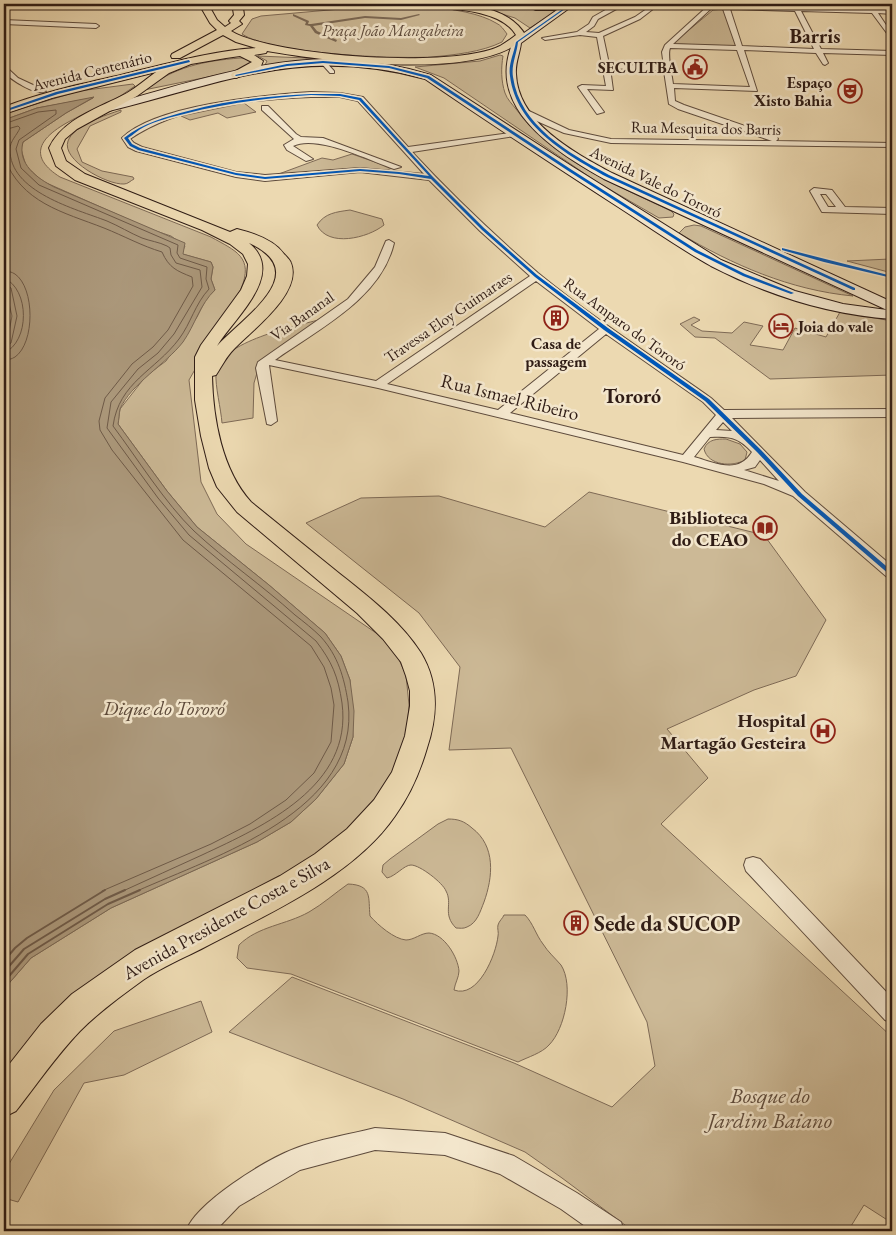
<svg xmlns="http://www.w3.org/2000/svg" width="896" height="1235" font-family="'EB Garamond',serif">
  <style>
    .green { fill: #ccb996; stroke: #7e6a56 }
    .water { fill: #ac997c; stroke: #7a6753 }
    .lines { fill: none; stroke-linecap: round; stroke-linejoin: round }
    .shore-far1 { stroke: #6e5a48; stroke-width: 1 }
    .shore { stroke: #6e5a48; stroke-width: 2 }
    .stream { fill: #7a6753; fill-rule: evenodd }
    .street-casing { stroke: #5e4b3c; stroke-width: 2 }
    .secondary-casing { stroke: #2f1c15; stroke-width: 2 }
    .primary-casing { stroke: #2f1c15; stroke-width: 2 }
    .street { fill: #f3e6cc; fill-rule: evenodd }
    .secondary { fill: #f3e6cc; fill-rule: evenodd }
    .primary { fill: #ecd9b1; fill-rule: evenodd }
    .cycleway-casing { stroke: #f3e6cc; stroke-width: 3 }
    .cycleway { fill: #0057b8; fill-rule: evenodd }
    .labels { text-anchor: middle; dominant-baseline: central; stroke-width: 5; stroke-linejoin: round; paint-order: stroke }
    .far-park-label { font-size: 16px; font-style: italic; fill: #5e4b3c; stroke: #f3e6cc }
    .far-poi-label { font-size: 16px; font-weight: bold; fill: #2f1c15; stroke: #f3e6cc; text-anchor: end }
    .far-street-label { font-size: 16px; fill: #2f1c15; stroke: #f3e6cc }
    .street-label { font-size: 19px; fill: #2f1c15; stroke: #f3e6cc }
    .poi-label { font-size: 19px; font-weight: bold; fill: #2f1c15; stroke: #f3e6cc; text-anchor: end }
    .far-district-label { font-size: 20px; font-weight: bold; fill: #2f1c15; stroke: #f3e6cc }
    .water-label { font-size: 20px; font-style: italic; fill: #5b4839; stroke: #f3e6cc }
    .near-poi-label { font-size: 22px; font-weight: bold; fill: #2f1c15; stroke: #f3e6cc; text-anchor: start }
    .near-park-label { font-size: 22px; font-style: italic; fill: #5e4b3c; stroke: #f3e6cc }
  </style>
  <rect width="100%" height="100%" fill="#ecd9b1"/>
  <filter id="stains"><feTurbulence type="fractalNoise" baseFrequency=".004" numOctaves="4"/><feColorMatrix values="0 0 0 0 .2 0 0 0 0 .09 0 0 0 0 .02 0 0 0 .5 -.17"/></filter>
  <radialGradient id="worn" r=".72"><stop offset=".6" stop-color="#630" stop-opacity="0"/><stop offset="1" stop-color="#630" stop-opacity=".3"/></radialGradient>
  <path class="green" d="M349,4c37,0 116,0 147,19 5,2 8,7 11,11l-5,8c-20,10 -48,13 -71,15 -38,2 -159,-3 -189,-23l10,-15 9,-3 91,-8z
    M503,4h17l4,3 11,3h23l-28,18 -15,-10 -39,-12z
    M724,9l14,37 -66,-2 41,-34z
    M500,55l3,1c-2,12 -2,25 2,37 2,6 7,11 11,16 36,51 101,76 155,102l3,3 -1,3 -14,1 -62,-36 -153,-104 -29,-11 65,-6z
    M258,56l72,3 -66,8 3,-6z
    M240,58h7l6,5 -11,7 -98,20c30,-23 59,-29 96,-32z
    M133,84l2,2c-9,6 -17,12 -26,17 -28,13 -104,39 -49,74l151,60c25,14 43,20 30,52l-52,91 12,102 16,32 29,30 133,91 16,16 11,24 3,30 -3,39 -11,34 -49,69 -290,181 -52,63v-102l27,-31 80,-50 146,-66 34,-20 25,-23 28,-35 9,-27 -3,-57 -9,-24 -16,-23 -56,-48 -72,-58 -30,-36 -49,-67 2,-15 26,-33 20,-15 31,-44 10,-20 8,-7 -4,-11 2,-12 -2,-5 -29,-8v-2l3,-6 -14,-10 -21,-7 -108,-48 -16,-15 -5,-17 2,-7 43,-29 27,-15 -56,10 -33,12v-5l6,-3 69,-21z
    M244,103l12,9 -29,6 -9,-5 -28,7 -9,-4z
    M121,110v2l-31,14 -13,23 5,13 20,9 31,6 1,2c-4,2 -6,5 -10,5 -17,1 -63,-24 -56,-43 6,-16 38,-26 53,-31z
    M352,154l40,14 -5,2 -28,-2 -83,7 46,-17 11,2z
    M350,210l32,9 2,6c-16,13 -56,23 -67,0 8,-12 19,-13 33,-15z
    M694,225l7,1 152,70c-63,-6 -120,-31 -174,-63l6,-6z
    M892,260v13l-45,-12 43,-2z
    M4,282l8,34 -8,42z
    M840,312l52,9v54l-122,4 -55,-41 -20,-1 -15,-13 14,-7 6,3 -9,5 11,6 30,2 12,-11 19,4 -13,19 33,5 12,-22 31,9z
    M322,319l-62,44 -6,20 -1,35 -31,5c-1,-14 -7,-37 -6,-50 3,-32 81,-47 106,-54z
    M726,439l14,5 7,8 -2,8c-12,7 -37,6 -41,-11 4,-10 13,-10 22,-10z
    M589,492l175,43 62,85 -30,56 -42,14 -87,39 41,49 -47,46 231,213v186l-28,-18 -16,26h-215l-71,-53 -37,-26 -122,-53 -174,-67 63,-55 222,86 98,44 43,-41 -8,-44 -136,-274 -62,2 11,-83 -41,-54 -113,-90 55,-25 78,-2 106,31z
    M448,819c10,0 16,2 24,9 24,18 21,49 12,74 -4,10 -7,21 -17,25 -4,2 -7,1 -11,1 -14,-14 -3,-24 -10,-37 -3,-8 -26,-26 -35,-26 -7,0 -15,11 -24,13l-5,-6 1,-7 7,-6 48,-35z
    M348,884c25,1 20,14 22,32 8,9 24,23 36,24 8,0 15,-7 23,-7 15,1 29,24 30,38 0,6 -4,12 -5,19 24,9 42,-35 44,-54 1,-3 -1,-8 0,-11 1,-4 5,-7 6,-10h21c8,8 11,20 18,29 5,8 12,14 18,21 13,20 4,64 -12,80 -7,8 -21,12 -31,17l-227,-88 -44,-6 -10,-10 2,-13c19,-19 47,-20 70,-33 14,-8 26,-19 39,-28z
    M201,1001l11,31 -88,43 -40,8 -66,119 -14,-4v-26l50,-82 60,-59z"/>
  <path class="water" d="M94,97l-28,16 -43,29c-6,22 14,36 31,45l131,56 -2,11 28,8 2,5 -2,12 4,11c-15,14 -20,35 -32,52 -17,22 -52,42 -63,67 -1,4 -1,11 -2,15l49,67 30,36 72,58 56,48 16,23 9,24 4,31 -1,26 -9,27 -28,35 -25,23 -34,20 -146,66 -80,50 -27,31v-631l8,-42 -8,-34v-162l33,-12z"/>
  <g class="lines">
    <path class="shore-far1" d="M4,124l34,-12 18,-2v4l-37,26 -3,9 5,19 18,17 139,60 -1,8 3,5 27,9 -1,12 3,10c-14,15 -18,34 -30,50 -24,32 -60,43 -66,87 24,32 52,77 81,105 31,29 69,55 101,84 9,7 18,14 26,22 17,19 23,40 27,65 14,109 -133,154 -211,189
      M4,130l14,-4 2,2c-3,7 -10,13 -10,21 -1,43 66,60 97,72 12,5 23,12 35,17 8,3 17,4 25,8l3,2 1,7 5,8 24,7 2,17 -28,47 -16,19 -20,16 -27,33 -4,26 51,70 31,37 127,106c16,21 22,35 26,62 11,83 -78,123 -140,152 -26,12 -53,24 -79,36
      M4,157c17,46 59,55 100,71 20,8 38,18 58,24 7,16 15,19 30,25l1,9 -25,44 -15,17 -21,17 -27,34 -6,23 1,9 12,20 71,90 128,106 13,21 7,21 3,17 -3,37 -17,31 -28,27 -36,24 -39,20 -109,47
      M4,270c3,1 8,2 11,4 20,14 20,69 0,83 -3,2 -8,3 -11,4
      M4,278c26,11 26,64 0,75
      M4,284l7,4 6,28 -6,27 -7,4"/>
    <path class="shore" d="M4,961l11,-13 12,-10 78,-48
      M4,972l20,-23 81,-50 20,-9
      M4,982l24,-28 80,-50 32,-14"/>
    <path class="stream" d="M293,14l16,7 -1,3h3l54,-8 36,2 18,-4 1,1 -19,5 -36,-2 -52,8 4,5 20,9 -1,2 -21,-9 -5,-7 -5,-1 1,-3 -13,-6z"/>
    <g class="street-casing">
      <path id="street" d="M616,4h6l-2,3 -22,12 -4,7 -8,6 13,1 36,-16 13,-9 5,1 -13,10 -37,17 6,28 55,3 -2,-15 3,-7 45,-41h6l-43,40 63,2 -13,-37 5,-4 65,2 -2,-3h6l2,3 71,3 -4,-6h6l4,6h16v4l-14,-1 14,21v6l-20,-27 -71,-2 20,38 71,2v4l-69,-2 5,10 -3,2 -2,-1 -7,-11 -72,-3 13,41 -83,-3 1,13 9,4 93,32 1,2 -2,2 116,2v4l-281,-4 -47,-10 -41,-18v-4h6l40,19 42,9 161,2 -94,-32 -9,-5 -5,-33 -54,-3 3,22 -26,-1 17,23 -7,2 -19,-27 4,-2 24,1 -9,-49 -17,-2 -35,5 -3,-2 35,-6 12,-8 4,-7zM730,9l65,2 19,38 -72,-3zM670,48l67,2 13,37 -77,-3c-1,-9 -6,-29 -3,-36z
        M4,20l92,4 3,2 -3,2 -92,-4z
        M321,61h4l9,10v2h-4l-9,-10z
        M4,65l14,13 28,13c-9,6 -36,-12 -42,-19z
        M311,92l29,1 23,4 45,50 109,-15 1,2 -4,2 -102,16c40,43 82,83 126,121 55,45 115,84 173,125l13,12 168,-1v8l-160,1 73,74 87,74v13l-5,-2 -94,-81 -29,-12 -81,-22 -305,-74 -109,-23 8,56 -6,4 -4,-1 -11,-56 2,-6 90,-63 27,-32 11,-26 3,-1 5,3c-13,56 -76,86 -119,117l101,21 154,-105 -50,-45 -51,-51 -69,-8 -95,9 -29,-4 -100,-26 -8,-4 -6,-9c33,-33 142,-43 189,-46zM311,97h29l18,4 66,73 -64,-6 -95,7 -29,-3 -94,-25 -8,-4 -4,-4c51,-35 121,-39 181,-42zM536,281l63,48 -101,81 -111,-26zM606,334l97,68 13,13 -33,40 -173,-42zM723,422l9,9 -16,-1zM710,437c20,-1 28,0 42,15 -14,23 -36,11 -58,5zM760,460l19,21 -35,-11 11,-3z
        M262,106h6l28,28 5,3 22,1 78,29 -7,2c-25,-9 -78,-35 -101,-23l20,13 -7,2 -19,-11 -3,-5 10,-6 -32,-29z
        M814,188l18,2 13,17 47,1v6l-70,-2 -12,-21zM820,194h6l10,13h-8z
        M753,857l7,2 132,139v25l-7,-3 -139,-149 -2,-6 2,-6z
        M375,1128l70,5 69,23 63,37 44,29 3,9h-32l-31,-22 -61,-35 -55,-19 -70,-5 -75,20 -61,36 -24,25h-29c10,-28 79,-71 108,-82 25,-10 54,-14 81,-21z"/>
    </g>
    <g class="secondary-casing">
      <path id="secondary" d="M523,4l23,2 29,-2 -54,39c-1,10 -6,20 -5,31 2,49 59,79 96,99l280,129v17c-62,-4 -125,-24 -181,-53 -34,-19 -66,-42 -99,-63 -63,-41 -126,-82 -187,-124 -121,-34 -202,4 -316,32l-5,-3 1,-2c76,-21 153,-48 232,-47 32,1 64,7 94,16l142,92 148,93 74,31 48,13 44,6 -283,-131c-49,-28 -121,-72 -90,-139l43,-30h-21z"/>
    </g>
    <g class="primary-casing">
      <path id="primary" d="M199,4h9l9,16 8,7 6,-4 -2,-2 5,-6 -1,-6 -5,-5h10l5,4 1,7 -5,6 3,3 -11,7c43,26 224,38 269,15 5,-3 11,-7 16,-11 -15,-26 -65,-26 -92,-28l-4,-3c35,0 86,-3 106,32 -40,46 -203,25 -259,15l-1,2 -12,2 9,6 -2,5 -25,12 -4,-1 -1,-2 1,-2 20,-11 -12,-6 -14,2 -35,6 -22,9 -32,23 -60,33 -12,10 -4,9 5,13 19,13 145,58 7,-3c16,4 37,11 47,25 2,2 6,6 7,9 12,30 -40,68 -57,86 -8,8 -12,17 -18,26l-4,1c1,43 10,94 39,126 28,23 56,45 84,68 31,25 64,49 86,83 18,30 17,62 6,95 -7,24 -17,47 -32,68 -41,60 -127,98 -190,131 -21,11 -43,20 -62,33 -22,16 -44,32 -63,51 -24,25 -43,53 -64,80l-12,6v-46l37,-47 31,-30 63,-44 145,-74 35,-22 32,-25 27,-29 18,-28 13,-36 5,-30v-15l-4,-15 -5,-14 -18,-23 -26,-26 -120,-101 -20,-25 -8,-19 -8,-32 -6,-36v-43l6,-12 40,-55 6,-14 1,-12 -5,-10 -13,-10 -28,-14 -127,-50 -19,-14 -7,-18c14,-30 51,-40 78,-55 10,-6 19,-14 29,-21l-104,26 -48,16v-7c38,-15 78,-23 117,-32 45,-11 89,-24 135,-27l-20,-6 -13,-7 -43,23h-8l-1,-2 1,-2 45,-24 -7,-7zM249,243c66,30 -6,74 -32,103 17,-28 70,-72 32,-103z"/>
    </g>
    <use href="#street" class="street"/>
    <use href="#secondary" class="secondary"/>
    <use href="#primary" class="primary"/>
    <g class="cycleway-casing">
      <path id="cycleway" d="M570,4h2l-54,38c-1,11 -7,23 -5,35 7,49 56,76 96,98l246,113v2h-2l-246,-113c-40,-22 -91,-51 -97,-101 -2,-11 4,-23 6,-34z
        M189,60l1,2 -132,32 -54,18v-2l52,-18z
        M323,61l66,5 40,10 143,94 125,80 48,24 49,19 -3,1 -48,-18 -48,-24 -125,-80 -143,-94 -38,-10 -66,-5 -36,3 -51,10 -1,-1 52,-11z
        M311,94h29l21,4 72,79 51,51 53,47 71,53 101,71 52,51 41,44 90,77v5l-2,-1 -92,-79 -41,-44 -52,-51 -101,-71 -69,-53 -53,-47 -51,-51 -32,-5 -39,-3 -95,8 -29,-4 -98,-25 -8,-4 -6,-8c19,-15 41,-21 64,-27 40,-11 81,-15 123,-17zM311,95l29,1 19,4 70,76 -30,-4 -39,-3 -95,8 -29,-4 -96,-25 -8,-4 -4,-6c5,-3 10,-8 16,-11 12,-6 27,-10 40,-13 42,-11 84,-16 127,-19z
        M782,248l110,28v2l-68,-16 -42,-12z"/>
    </g>
    <use href="#cycleway" class="cycleway"/>
  </g>
  <defs>
    <g id="civic-ring" transform="scale(1.25)"><circle r="9.5" fill="#f3e6cc" stroke="#8f2418" stroke-width="1.5"/><path d="M-.6-6.5H3V-4.5H.6V-3L4-1V1h2V6H-6V1h2V-1L-.6-3ZM-1.2 2.5V6h2.4V2.5Z" fill="#8f2418"/></g>
    <g id="theatre-ring" transform="scale(1.25)"><circle r="9.5" fill="#f3e6cc" stroke="#8f2418" stroke-width="1.5"/><path d="M-5-5.5Q0-4 5-5.5V0Q5 5 0 6Q-5 5-5 0ZM-3.3-2.5H-1v1.5H-3.3ZM1-2.5H3.3v1.5H1ZM-2.8 1Q0 5.5 2.8 1Z" fill="#8f2418"/></g>
    <g id="building-ring" transform="scale(1.25)"><circle r="9.5" fill="#f3e6cc" stroke="#8f2418" stroke-width="1.5"/><path d="M-4-6H4V6H1V3H-1V6H-4ZM-2.5-4.3h1.7v1.8h-1.7ZM.8-4.3h1.7v1.8H.8ZM-2.5-1h1.7V.8h-1.7ZM.8-1h1.7V.8H.8Z" fill="#8f2418"/></g>
    <g id="hotel-ring" transform="scale(1.25)"><circle r="9.5" fill="#f3e6cc" stroke="#8f2418" stroke-width="1.5"/><path d="M-6-4.5h1.5V1H6V5H4.5V3h-9V5H-6ZM-4 0a1.8 1.8 0 1 1 3.6 0ZM.5 0V-2.5h3Q6-2.5 6 0Z" fill="#8f2418"/></g>
    <g id="library-ring" transform="scale(1.25)"><circle r="9.5" fill="#f3e6cc" stroke="#8f2418" stroke-width="1.5"/><path d="M-6-4Q-3-5.5-.7-3.5V5Q-3 3-6 4ZM6-4Q3-5.5 .7-3.5V5Q3 3 6 4Z" fill="#8f2418"/></g>
    <g id="hospital-ring" transform="scale(1.25)"><circle r="9.5" fill="#f3e6cc" stroke="#8f2418" stroke-width="1.5"/><path d="M-5-5h3v3.5h4V-5h3V5h-3V1.5h-4V5h-3Z" fill="#8f2418"/></g>
  </defs>
  <g fill-rule="evenodd">
    <use href="#civic-ring" x="695" y="67"/>
    <use href="#theatre-ring" x="850" y="91"/>
    <use href="#building-ring" x="556" y="318"/>
    <use href="#hotel-ring" x="781" y="326"/>
    <use href="#library-ring" x="765" y="528"/>
    <use href="#hospital-ring" x="823" y="731"/>
    <use href="#building-ring" x="576" y="923"/>
  </g>
  <g class="labels">
    <g class="far-park-label">
      <text x="393" y="30">Praça João Mangabeira</text>
    </g>
    <g class="far-poi-label">
      <text x="678" y="67">SECULTBA</text>
      <text x="832" y="82">Espaço<tspan x="832" dy="18">Xisto Bahia</tspan></text>
      <text x="798" y="326" text-anchor="start">Joia do vale</text>
      <text x="556" y="343" text-anchor="middle">Casa de<tspan x="556" dy="18">passagem</tspan></text>
    </g>
    <g class="far-street-label">
      <text transform="translate(92 71) rotate(-14)">Avenida Centenário</text>
      <text transform="translate(706 128) rotate(1)">Rua Mesquita dos Barris</text>
      <text transform="translate(656 182) rotate(26)">Avenida Vale do Tororó</text>
      <text transform="translate(302 316) rotate(-35)">Via Bananal</text>
      <text transform="translate(448 317) rotate(-34)">Travessa Eloy Guimaraes</text>
      <text transform="translate(625 324) rotate(36)">Rua Amparo do Tororó</text>
    </g>
    <g class="street-label">
      <text transform="translate(510 397) rotate(14)">Rua Ismael Ribeiro</text>
      <text transform="translate(226 918) rotate(-29)">Avenida Presidente Costa e Silva</text>
    </g>
    <g class="poi-label">
      <text x="748" y="517">Biblioteca<tspan x="748" dy="22">do CEAO</tspan></text>
      <text x="806" y="720">Hospital<tspan x="806" dy="22">Martagão Gesteira</tspan></text>
    </g>
    <g class="far-district-label">
      <text x="815" y="36">Barris</text>
      <text x="632" y="396">Tororó</text>
    </g>
    <g class="water-label">
      <text x="164" y="708">Dique do Tororó</text>
    </g>
    <g class="near-poi-label">
      <text x="594" y="923">Sede da SUCOP</text>
    </g>
    <g class="near-park-label">
      <text x="770" y="1095">Bosque do<tspan x="770" dy="25">Jardim Baiano</tspan></text>
    </g>
  </g>
  <rect width="896" height="1235" fill="none" stroke="#ecd9b1" stroke-width="20"/>
  <rect x="5" y="5" width="886" height="1225" fill="none" stroke="#2f1c15" stroke-width="2.5"/>
  <rect x="10" y="10" width="876" height="1215" fill="none" stroke="#2f1c15"/>
  <rect width="100%" height="100%" filter="url(#stains)"/>
  <rect width="100%" height="100%" fill="url(#worn)"/>
</svg>
